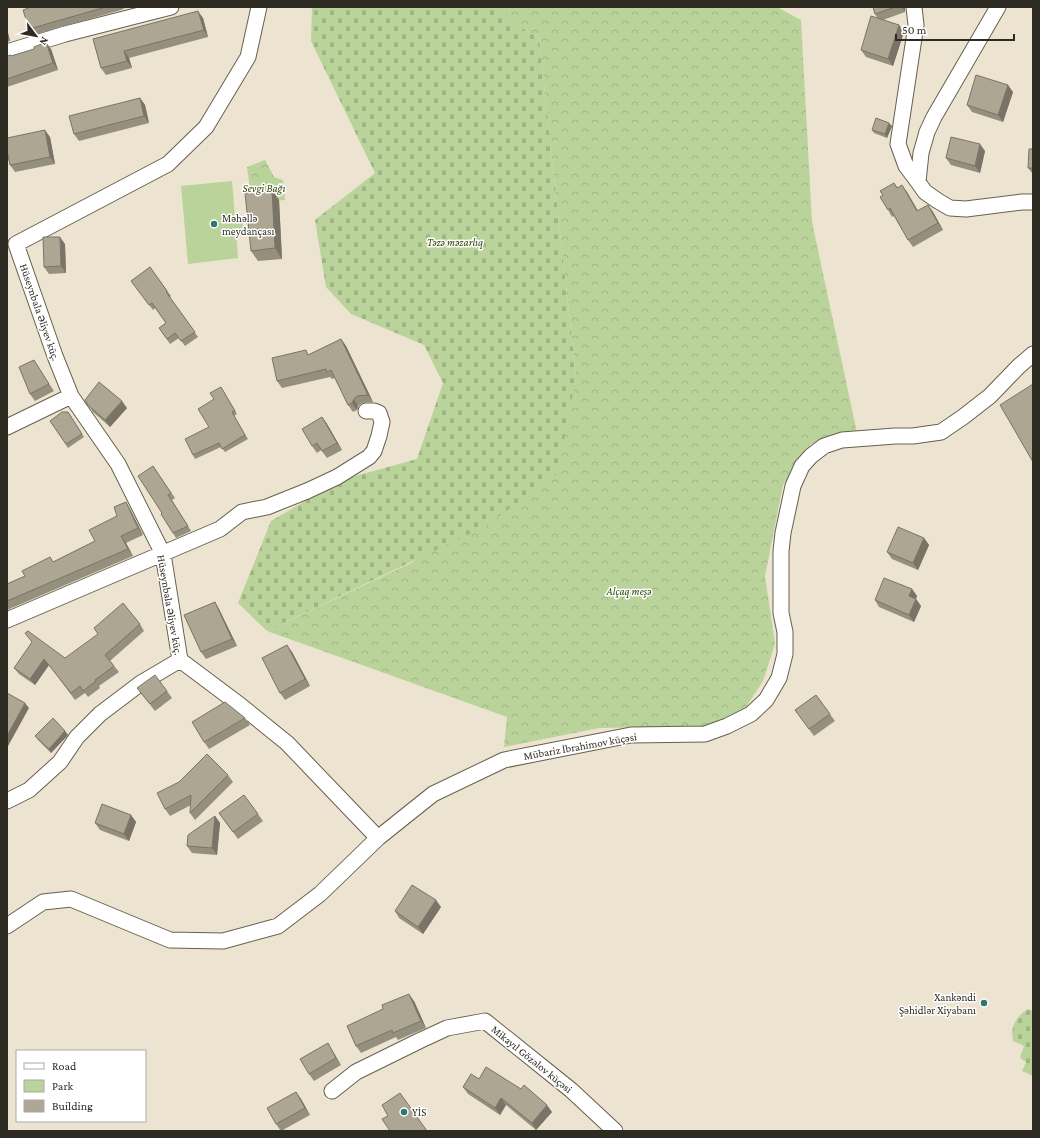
<svg xmlns="http://www.w3.org/2000/svg" width="1040" height="1138" font-family="'Crimson Pro',serif">
  <style>
    .green { fill: #bad39a }
    .forest { fill: url(#forest-crowns) }
    .cemetery { fill: url(#cemetery-stones) }
    .lines { fill: none; stroke-linecap: round; stroke-linejoin: round }
    .minor-casing { stroke: #67604f; stroke-width: 17 }
    .minor { stroke: #fff; stroke-width: 15 }
    .wall { fill: #958f7e }
    .shaded-wall { fill: #797467 }
    .building { fill: #ada693; stroke: #797467 }
    .poi-dot { fill: #30776f; stroke: #fff; stroke-width: 1.5 }
    .labels { text-anchor: middle; dominant-baseline: central; stroke-width: 3; stroke-linejoin: round; paint-order: stroke }
    .park-label { font-size: 11px; font-style: italic; fill: #314504; stroke: #fff }
    .poi-label { font-size: 11px; fill: #2e2b23; stroke: #fff; text-anchor: start }
    .street-label { font-size: 11px; fill: #2e2b23; stroke: #fff }
  </style>
  <defs>
    <pattern id="forest-crowns" width="20" height="18" patternUnits="userSpaceOnUse"><rect width="20" height="18" fill="#bad39a"/><path d="M2 6a3 3 0 1 1 6 0M12 15a3 3 0 1 1 6 0" fill="none" stroke="#a0b584"/></pattern>
    <pattern id="cemetery-stones" width="16" height="16" patternUnits="userSpaceOnUse"><rect width="16" height="16" fill="#bad39a"/><path d="M2 7V4a2 2 0 0 1 4 0v3zM10 15v-3a2 2 0 0 1 4 0v3z" fill="#a0b584"/></pattern>
  </defs>
  <rect width="100%" height="100%" fill="#ece4d0"/>
  <path class="green" d="M232,181l3,37h8v12l-7,1 2,27 -50,6 -7,-78z"/>
  <path class="forest" d="M503,7h274l24,13 11,202 45,211 -46,11 -28,41 -18,91 10,68 -12,37 -19,29 -36,16 -109,2 -95,19 3,-30 -240,-86 146,-69 163,-185 -37,-339 -28,-16z
    M265,160l9,17 9,3 2,20 -33,3 -5,-36z"/>
  <path class="cemetery" d="M312,7h191l8,15 28,16 37,339 -18,96 -74,54 -217,104 -29,-28 33,-82 70,-41 76,-21 26,-76 -19,-38 -73,-31 -25,-27 -11,-67 60,-47 -64,-132z
    M1028,1009l5,2v65l-11,-5 4,-9 -6,-4 4,-12 -11,-5c-3,-15 3,-24 15,-32z"/>
  <g class="lines">
    <g class="minor-casing">
      <path id="minor" d="M914,7l2,18 -18,119 8,22 12,16
        M998,7l-64,110 -7,15 -6,21 -3,29 7,10 13,9 12,7 16,1 56,-7h11
        M7,52l58,-18 106,-27
        M16,244l39,112 16,40 47,68 45,90 17,106 60,45 47,38 91,95
        M16,244l152,-80 38,-37 42,-70 11,-50
        M7,427l64,-31
        M7,620l213,-91 22,-17 25,-5 40,-16 30,-14 32,-20 5,-6 5,-15 3,-14 -3,-9 -5,-2h-8
        M7,801l22,-11 31,-28 17,-25 23,-23 41,-31 39,-23
        M7,926l36,-24 28,-3 99,41 53,1 55,-15 42,-32 58,-56 55,-44 71,-34 127,-25 74,-1 22,-8 24,-12 15,-14 13,-22 6,-24v-22l-4,-19v-62l2,-18 10,-47 9,-20 9,-10 13,-10 18,-6 53,-4h18l28,-4 22,-15 27,-21 29,-30 14,-12
        M332,1091l24,-19 63,-31 28,-13 38,-7 86,69 44,41"/>
    </g>
    <use href="#minor" class="minor"/>
  </g>
  <path class="wall" d="M31,7h96l-6,3 -88,25 -4,-6z
    M873,7h32v5l-22,8 16,5 5,7 -11,34 -27,-9 -5,-7 17,-31 -3,-5z
    M203,18l5,19 -79,21 3,10 -26,7 -5,-7 -8,-29z
    M7,29l3,12 -3,1z
    M51,49l7,21 -51,17v-31h5z
    M1013,92l-10,30 -31,-10 -5,-7z
    M140,98l5,7 4,18 -70,18 -5,-7z
    M892,126l-5,12 -13,-5 -2,-3z
    M50,137l5,27 -40,8 -5,-7z
    M1033,149v25l-5,-6z
    M985,151l-5,22 -29,-8 -5,-7z
    M894,183l3,4 10,5 11,19 10,-6 5,7 10,18 -30,17 -5,-7 -14,-24 -2,1 -4,-7 -5,-15z
    M272,190l7,10 3,59 -24,2 -7,-10z
    M65,244l1,29 -17,1 -5,-7z
    M150,267l21,29 -1,1 28,40 -13,9 -6,-8 -9,6 -11,-16 7,-5 -11,-15 -2,2 -22,-29z
    M341,339l5,7 27,56 -11,1 -4,3 -1,4 -4,2 -5,-7 -13,-27 -3,1 -2,-2 -48,11 -5,-7 33,-27z
    M38,367l16,24 -19,10 -5,-7z
    M223,390l14,24 -3,2 14,23 -23,13 -4,-5 -26,12 -2,-4 16,-28 5,-28z
    M85,400l42,8 -17,19 -17,-15z
    M68,412l16,25 -16,11 -18,-27z
    M322,417l5,7 15,26 -15,8 -6,-8 -4,3 -5,-7z
    M153,466l22,32 -3,2 19,31 -15,7 -3,-5 -11,-20z
    M130,509l13,26 -17,8 7,13 -126,54v-26l18,-8 70,-35z
    M924,538l5,7 -11,25 -26,-11 -5,-7z
    M912,589l5,7 -1,3 5,7 -7,16 -35,-15 -4,-7z
    M215,602l4,7 18,37 -31,13 -5,-7z
    M140,624l4,7 -34,30 9,11 -20,14 1,2 -12,9 -3,-4 -10,7 -26,-35 -14,20 -16,-11 -5,-6 51,-10z
    M292,652l18,34 -25,14 -5,-7z
    M137,688l30,3 5,7 -17,13z
    M816,695l19,26 -21,15 -19,-26z
    M245,718l5,7 -41,24 -5,-7z
    M65,731l3,4 -17,18 -13,-13 -3,-4z
    M228,775l5,7 -38,38 -5,-7 1,-8 -21,11 -5,-7z
    M244,795l19,26 -25,18 -19,-26z
    M131,815l5,7 -7,19 -29,-11 -5,-7z
    M215,816l5,7 -3,32 -25,-2 -5,-7z
    M441,907l-18,27 -24,-16 -4,-7z
    M414,1001l12,27 -28,12 -2,-3 -35,16 -5,-7z
    M332,1050l9,15 -27,16 -5,-7z
    M479,1079l73,33 -16,18 -30,-25 -6,10 -32,-21 -5,-7z
    M296,1092l5,7 9,16 -29,16 -5,-7z"/>
  <path class="shaded-wall" d="M902,7h3v5z
    M198,11l5,7 5,19 -4,-7z
    M899,25l5,7 -11,34 -5,-7z
    M7,29l3,12 -3,-4z
    M46,42l5,7 7,21 -5,-7z
    M124,51l5,7 3,10 -5,-7z
    M1008,85l5,7 -10,30 -5,-7z
    M140,98l5,7 4,18 -5,-7z
    M889,123l3,3 -5,12 -2,-4z
    M45,130l5,7 5,27 -5,-7z
    M980,144l5,7 -5,22 -5,-7z
    M902,185l5,7 15,26 -5,-7z
    M272,190l7,10 3,59 -7,-11z
    M928,205l5,7 10,18 -5,-7z
    M60,237l5,7 1,29 -5,-7z
    M341,339l5,7 27,56 -5,-7z
    M354,399l4,7 -1,4 -5,-7z
    M122,401l5,7 -17,19 -5,-7z
    M322,417l5,7 15,26 -5,-7z
    M126,502l4,7 13,26 -5,-7z
    M121,536l5,7 7,13 -5,-7z
    M924,538l5,7 -11,25 -5,-7z
    M912,589l5,7 -3,7 -5,-7z
    M916,599l5,7 -7,16 -5,-7z
    M215,602l4,7 18,37 -5,-7z
    M287,645l5,7 18,34 -5,-7z
    M44,659l5,6 -14,20 -5,-6z
    M25,703l4,5 -22,40v-12z
    M65,731l3,4 -17,18 -2,-4z
    M131,815l5,7 -7,19 -5,-7z
    M215,816l5,7 -3,32 -5,-7z
    M436,900l5,7 -18,27 -5,-7z
    M409,994l5,7 12,27 -5,-7z
    M328,1043l4,7 9,15 -5,-7z
    M296,1092l5,7 9,16 -5,-7z
    M501,1098l5,7 -6,10 -5,-7z
    M547,1105l5,7 -16,18 -4,-7z"/>
  <path class="building" d="M31,7h75l-77,22 -6,-19z
    M873,7h22l-20,7z
    M198,11l6,19 -80,21 3,10 -26,7 -8,-29z
    M871,16l28,9 -11,34 -27,-9z
    M46,42l7,21 -46,16v-23l4,-1v1l23,-7v-2z
    M976,75l32,10 -10,30 -31,-10z
    M140,98l4,18 -70,18 -5,-18z
    M876,118l13,5 -4,11 -13,-4z
    M45,130l5,27 -40,8 -3,-14v-13z
    M951,137l29,7 -5,22 -29,-8z
    M1029,149h4v19h-5z
    M894,183l3,5 5,-3 15,26 11,-6 10,18 -30,17 -18,-32 -2,2 -8,-13 3,-2 -3,-4z
    M272,190l3,58 -24,3 -6,-58z
    M43,237h17l1,29 -17,1z
    M150,267l17,24 -1,1 29,40 -14,9 -6,-8 -8,6 -8,-11 7,-5 -14,-20 -3,2 -18,-24z
    M341,339l27,56 -11,1 -3,3 -2,4 -4,2 -17,-35 -4,2 -1,-3 -49,12 -5,-23 34,-8 2,5z
    M34,360l15,24 -19,10 -11,-27z
    M99,382l23,19 -17,19 -17,-15 -3,-5z
    M1033,384v78l-33,-57z
    M221,387l14,24 -3,1 13,23 -23,14 -3,-6 -26,12 -8,-16 24,-12 -11,-18 16,-10 -4,-6z
    M62,412h6l14,22 -16,10 -16,-23z
    M322,417l15,26 -15,8 -5,-8 -5,3 -10,-17z
    M153,466l18,27 -3,2 20,31 -15,7 -12,-19 1,-1 -24,-37z
    M126,502l12,26 -17,8 7,13 -121,52v-17l18,-8 -3,-5 28,-14 3,5 42,-21 -6,-11 28,-14 -3,-9z
    M898,527l26,11 -11,25 -26,-11z
    M884,578l28,11 -3,7 7,3 -7,16 -34,-15z
    M215,602l17,37 -31,13 -17,-37z
    M123,603l17,21 -35,31 9,11 -19,14 1,1 -13,10 -3,-5 -9,7 -27,-34 -14,20 -16,-11 18,-26 -7,-9 3,-2 37,27 33,-24 -4,-6z
    M287,645l18,34 -25,14 -18,-35z
    M155,675l12,16 -17,13 -13,-16z
    M7,693l18,10 -18,33z
    M816,695l14,19 -21,15 -14,-19z
    M225,702l20,16 -41,24 -12,-20z
    M53,718l12,13 -16,18 -14,-13z
    M207,754l21,21 -38,38 1,-18 -26,14 -8,-16 22,-11z
    M244,795l14,19 -25,18 -14,-19z
    M102,804l29,11 -7,19 -29,-11z
    M215,816l-3,32 -25,-2 1,-11z
    M412,885l24,15 -18,27 -23,-16z
    M409,994l12,27 -28,12 -1,-3 -36,16 -9,-20 36,-17 -1,-4z
    M328,1043l8,15 -27,16 -9,-15z
    M486,1067l35,22 3,-4 23,20 -15,18 -31,-25 -6,10 -32,-21 8,-13 8,5z
    M296,1092l9,16 -29,16 -9,-16z
    M400,1093l27,38h-37l-8,-12 6,-3 -6,-11z"/>
  <g class="poi-dot">
    <circle cx="214" cy="224" r="4"/>
    <circle cx="984" cy="1003" r="4"/>
    <circle cx="404" cy="1112" r="4"/>
  </g>
  <g class="labels">
    <g class="park-label">
      <text x="264" y="188">Sevgi Bağı</text>
      <text x="455" y="242">Təzə məzarlıq</text>
      <text x="629" y="591">Alçaq meşə</text>
    </g>
    <g class="poi-label">
      <text x="222" y="218">Məhəllə<tspan x="222" dy="13">meydançası</tspan></text>
      <text x="976" y="997" text-anchor="end">Xankəndi<tspan x="976" dy="13">Şəhidlər Xiyabanı</tspan></text>
      <text x="412" y="1112">YİS</text>
    </g>
    <g class="street-label">
      <text transform="translate(40 312) rotate(71)">Hüseynbala Əliyev küç.</text>
      <text transform="translate(170 605) rotate(80)">Hüseynbala Əliyev küç.</text>
      <text transform="translate(580 746) rotate(-10)">Mübariz İbrahimov küçəsi</text>
      <text transform="translate(532 1059) rotate(39)">Mikayıl Gözəlov küçəsi</text>
    </g>
  </g>
  <rect width="1040" height="1138" fill="none" stroke="#2e2b23" stroke-width="16"/>
  <rect x="16" y="1050" width="130" height="72" fill="#ffffff" stroke="#abaaa7"/>
  <rect x="24" y="1063" width="20" height="6" fill="#ffffff" stroke="#abaaa7"/>
  <text x="52" y="1070" font-size="12" fill="#2e2b23">Road</text>
  <rect x="24" y="1080" width="20" height="12" fill="#bad39a" stroke="#abaaa7"/>
  <text x="52" y="1090" font-size="12" fill="#2e2b23">Park</text>
  <rect x="24" y="1100" width="20" height="12" fill="#ada693" stroke="#abaaa7"/>
  <text x="52" y="1110" font-size="12" fill="#2e2b23">Building</text>
  <g transform="translate(36 36) rotate(122)" stroke="#ffffff" stroke-width="3" paint-order="stroke">
  <path d="M0-3L7 15L0 10L-7 15Z" fill="#2e2b23"/>
  <text y="-6" font-size="11" font-weight="bold" text-anchor="middle" fill="#2e2b23">N</text>
  </g>
  <path d="M896 34v6h118v-6" fill="none" stroke="#2e2b23" stroke-width="2"/>
  <text x="902" y="34" font-size="12" fill="#2e2b23" stroke="#ffffff" stroke-width="3" paint-order="stroke">50 m</text>
</svg>
